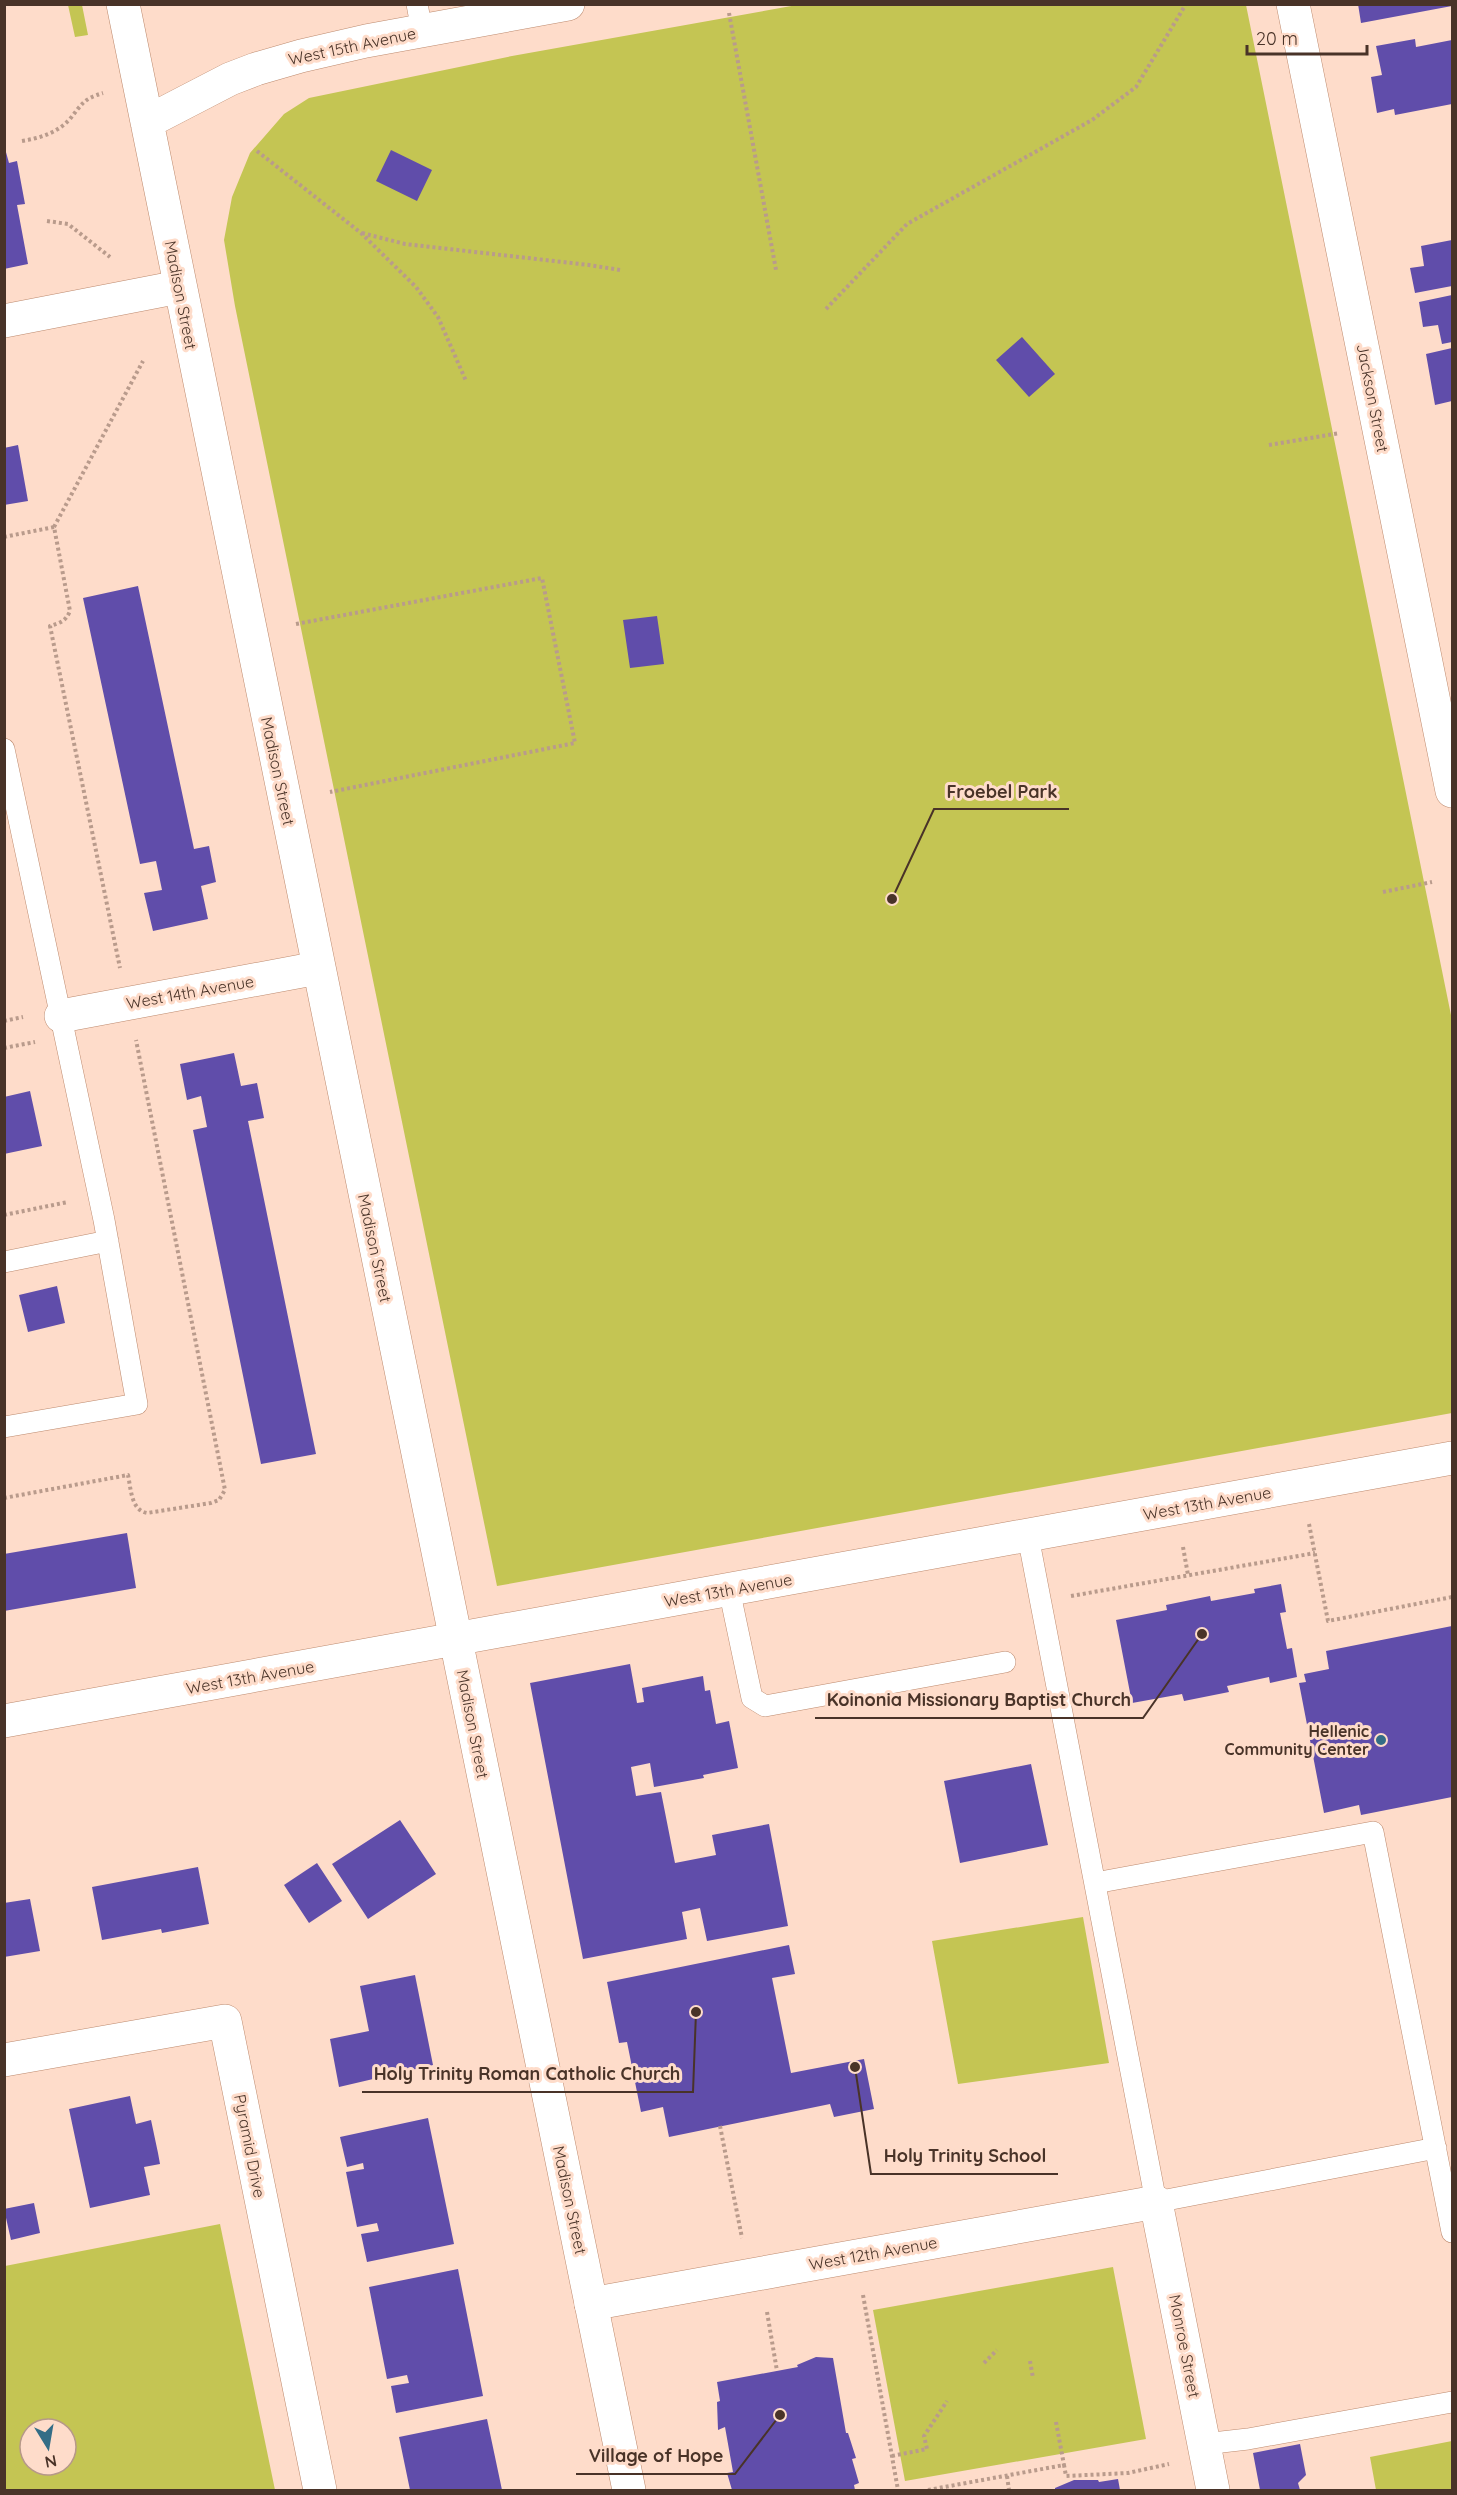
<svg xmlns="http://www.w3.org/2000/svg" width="1457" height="2495" font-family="Quicksand,sans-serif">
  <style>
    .green { fill: #c4c553; fill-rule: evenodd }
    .building { fill: #604daa }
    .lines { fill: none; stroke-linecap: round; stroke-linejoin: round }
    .lane-casing { stroke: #bd8a6e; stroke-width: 22 }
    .street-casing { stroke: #bd8a6e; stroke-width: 34 }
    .secondary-casing { stroke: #bd8a6e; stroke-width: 34 }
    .path { stroke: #b99b8c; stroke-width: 4; stroke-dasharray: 3 3; stroke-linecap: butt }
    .lane { stroke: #fff; stroke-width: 21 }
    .street { stroke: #fff; stroke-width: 33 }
    .secondary { stroke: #fff; stroke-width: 33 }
    .poi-dot { fill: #346d86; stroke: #fedcca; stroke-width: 2 }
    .labels { text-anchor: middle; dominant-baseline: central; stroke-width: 6; stroke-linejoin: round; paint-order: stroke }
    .street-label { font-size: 16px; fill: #493328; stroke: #fedcca }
    .poi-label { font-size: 16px; font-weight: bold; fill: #493328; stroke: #fedcca; text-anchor: end }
    .leader { fill: none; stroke: #493328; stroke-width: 2 }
    .callout-dot { fill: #493328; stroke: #fedcca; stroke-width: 2 }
    .callout-label { font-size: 18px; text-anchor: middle; font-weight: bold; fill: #493328; stroke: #fedcca; stroke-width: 6; stroke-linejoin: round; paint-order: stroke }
  </style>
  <rect width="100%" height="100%" fill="#fedcca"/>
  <path class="green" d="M68,5h14l6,30 -13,2z
    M797,5h449l206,1015v393l-955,173 -262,-1280 -11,-66 8,-43 18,-44 34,-39 25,-16 203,-42z
    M1083,1917l26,146 -151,21 -26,-143z
    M220,2224l55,266h-270v-224zM30,2429h36v36h-36z
    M1113,2267l33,172 -241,42 -32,-171z
    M1452,2441v49h-76l-6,-33z"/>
  <path class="building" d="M1358,4h94v2l-91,17z
    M1415,39l1,8 36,-7v64l-57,11 -1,-6 -17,4 -6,-36 11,-2 -6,-29z
    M4,145l5,18 8,-2 8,43 -8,1 11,59 -24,5z
    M391,150l41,20 -15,31 -41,-20z
    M1452,240v46l-37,7 -5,-25 14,-2 -3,-20z
    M1452,295v47l-10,2 -4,-19 -15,2 -4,-25z
    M1022,337l33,37 -26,23 -33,-37z
    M1452,348v53l-17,4 -9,-51z
    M18,445l10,56 -24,4v-57z
    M138,586l56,263 15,-3 7,36 -15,4 7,33 -55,12 -9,-38 18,-3 -6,-29 -16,3 -57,-266z
    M657,616l7,48 -34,4 -7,-48z
    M234,1053l7,33 16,-3 7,35 -16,3 68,333 -55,10 -68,-334 14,-3 -6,-31 -14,4 -7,-36z
    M30,1091l12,55 -38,8v-57z
    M57,1286l8,37 -37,9 -9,-37z
    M127,1533l9,55 -132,23v-57z
    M1281,1584l5,28 -6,1 7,36 5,-1 5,29 -27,6 -1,-6 -42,9 2,6 -45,9 -2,-7 -50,9 -16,-83 51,-10 -1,-5 44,-9 1,5 44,-8 -1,-4z
    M1452,1626v171l-91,18 -2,-10 -35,8 -25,-130 7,-1 -2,-8 25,-5 -3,-18z
    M630,1664l7,39 7,-1 -2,-14 61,-12 2,15 5,-1 6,34 13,-3 9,47 -35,7 1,3 -50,9 -4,-24 -19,4 5,29 25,-4 14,71 41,-8 -4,-20 57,-11 19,102 -81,15 -7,-33 -18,4 5,27 -104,20 -53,-276z
    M1031,1764l17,81 -88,18 -16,-82z
    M400,1820l36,54 -68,45 -36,-55z
    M317,1863l25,38 -33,22 -25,-38z
    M198,1867l11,57 -47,9 -1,-4 -59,11 -10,-53z
    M30,1899l10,52 -36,6v-54z
    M789,1945l6,29 -23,4 19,95 73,-14 10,50 -40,8 -4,-13 -161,33 -6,-30 -22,5 -14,-70 -8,1 -12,-61z
    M415,1975l18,90 -94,22 -9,-48 39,-8 -9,-45z
    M130,2096l6,28 15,-4 7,33 2,11 -16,3 6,28 -60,13 -21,-99z
    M428,2118l26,126 -87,18 -6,-28 18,-3 -2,-8 -20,4 -11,-55 18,-3 -1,-6 -16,4 -7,-30z
    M34,2203l6,30 -29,7 -7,-31z
    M458,2269l25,127 -87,17 -5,-27 18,-3 -2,-8 -20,4 -18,-92z
    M816,2357l17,1 13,75h2l8,25 -4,1 7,24 -5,2 1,5h-123l-5,-17 6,-1 -8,-45 -7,3 -1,-28 3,-1 -3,-19 81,-15 -1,-2z
    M487,2419l15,71h-92l-11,-53z
    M1300,2444l6,31 -8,8 2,7h-40l-7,-37z
    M1118,2479l2,11h-65v-2l19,-8h24l1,2z"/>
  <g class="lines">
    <g class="lane-casing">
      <path id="lane" d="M417,4l5,27
        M4,749l100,471 33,184 -133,23
        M4,1262l104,-21
        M1028,1536l128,666 280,-54
        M729,1589l23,109 13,8 240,-44
        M1095,1883l278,-51 79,400
        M1204,2444l44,-5 204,-37"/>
    </g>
    <g class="street-casing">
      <path id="street" d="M1293,4l159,787
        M61,1016l257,-48
        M4,1721l1448,-263
        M4,2060l221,-39 95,469
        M591,2304l565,-102 57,288"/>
    </g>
    <g class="secondary-casing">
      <path id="secondary" d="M123,4l506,2486
        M147,122l83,-43 26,-10 45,-13 65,-15 202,-37
        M4,321l175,-34"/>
    </g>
    <path class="path" d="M729,13l47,257
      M22,141c18,-3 35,-8 48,-22 12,-15 13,-20 33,-26
      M257,151l104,82 55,54 22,30 28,64
      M47,221l21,3 42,33
      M362,233l43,11 184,21 31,5
      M826,309l81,-85 185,-104 44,-33 50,-83
      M1269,445l71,-12
      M54,527l89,-166
      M4,537l50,-10 16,84c-4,10 -10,12 -20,15l70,342
      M296,624l246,-46 33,165 -245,49
      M1383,892l49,-10
      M4,1021l19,-4
      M4,1048l31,-6
      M4,1215l64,-13
      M4,1498l124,-23c3,14 3,35 19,38l64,-10 8,-3 6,-10 -89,-450
      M1309,1524l19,97 124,-24
      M1183,1547l5,28
      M1071,1596l244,-43
      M720,2126l22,112
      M863,2295l35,195
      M767,2312l10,59
      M1030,2361l3,17
      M984,2363l13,-13
      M1056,2422l8,43
      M892,2456l35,-7 -3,-13 23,-35
      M1007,2476l2,14
      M928,2490l136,-25 2,11 62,-3 41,-9"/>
    <use href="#lane" class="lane"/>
    <use href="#street" class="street"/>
    <use href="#secondary" class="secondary"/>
  </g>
  <circle class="poi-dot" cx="1381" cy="1740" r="6"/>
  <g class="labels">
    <g class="street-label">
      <text transform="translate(352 46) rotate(-12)">West 15th Avenue</text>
      <text transform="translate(181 295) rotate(79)">Madison Street</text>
      <text transform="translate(1373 398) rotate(79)">Jackson Street</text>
      <text transform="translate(278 771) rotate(78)">Madison Street</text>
      <text transform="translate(190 992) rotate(-10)">West 14th Avenue</text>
      <text transform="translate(375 1248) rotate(78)">Madison Street</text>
      <text transform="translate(1207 1503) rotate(-10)">West 13th Avenue</text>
      <text transform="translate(728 1590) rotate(-10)">West 13th Avenue</text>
      <text transform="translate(250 1677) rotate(-10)">West 13th Avenue</text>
      <text transform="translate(473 1724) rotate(79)">Madison Street</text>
      <text transform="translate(250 2146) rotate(79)">Pyramid Drive</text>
      <text transform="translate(570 2200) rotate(78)">Madison Street</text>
      <text transform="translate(873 2253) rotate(-10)">West 12th Avenue</text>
      <text transform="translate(1185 2346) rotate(79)">Monroe Street</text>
    </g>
    <g class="poi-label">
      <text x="1369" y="1731">Hellenic<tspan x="1369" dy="18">Community Center</tspan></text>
    </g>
  </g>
  <path class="leader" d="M892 899L934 809H1069M1202 1634L1143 1718H815M696 2012L693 2092H362M855 2067L871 2174H1058M780 2415L735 2474H576"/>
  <g class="callout-dot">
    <circle cx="892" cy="899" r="6"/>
    <circle cx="1202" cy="1634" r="6"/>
    <circle cx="696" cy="2012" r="6"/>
    <circle cx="855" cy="2067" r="6"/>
    <circle cx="780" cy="2415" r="6"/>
  </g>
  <g class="callout-label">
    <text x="1002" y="798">Froebel Park</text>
    <text x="979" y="1706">Koinonia Missionary Baptist Church</text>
    <text x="527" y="2080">Holy Trinity Roman Catholic Church</text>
    <text x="965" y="2162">Holy Trinity School</text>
    <text x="656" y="2462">Village of Hope</text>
  </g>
  <rect width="1457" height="2495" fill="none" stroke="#493328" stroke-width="12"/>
  <g transform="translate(48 2447) rotate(169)"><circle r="28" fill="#fedcca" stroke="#b69889" stroke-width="1.5"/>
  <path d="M0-4.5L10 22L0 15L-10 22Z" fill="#346d86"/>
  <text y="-9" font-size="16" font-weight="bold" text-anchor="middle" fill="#493328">N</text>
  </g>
  <path d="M1247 45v9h120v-9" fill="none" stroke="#493328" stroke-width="3"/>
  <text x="1256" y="45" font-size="18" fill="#493328" stroke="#fedcca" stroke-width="4.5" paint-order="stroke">20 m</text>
</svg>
